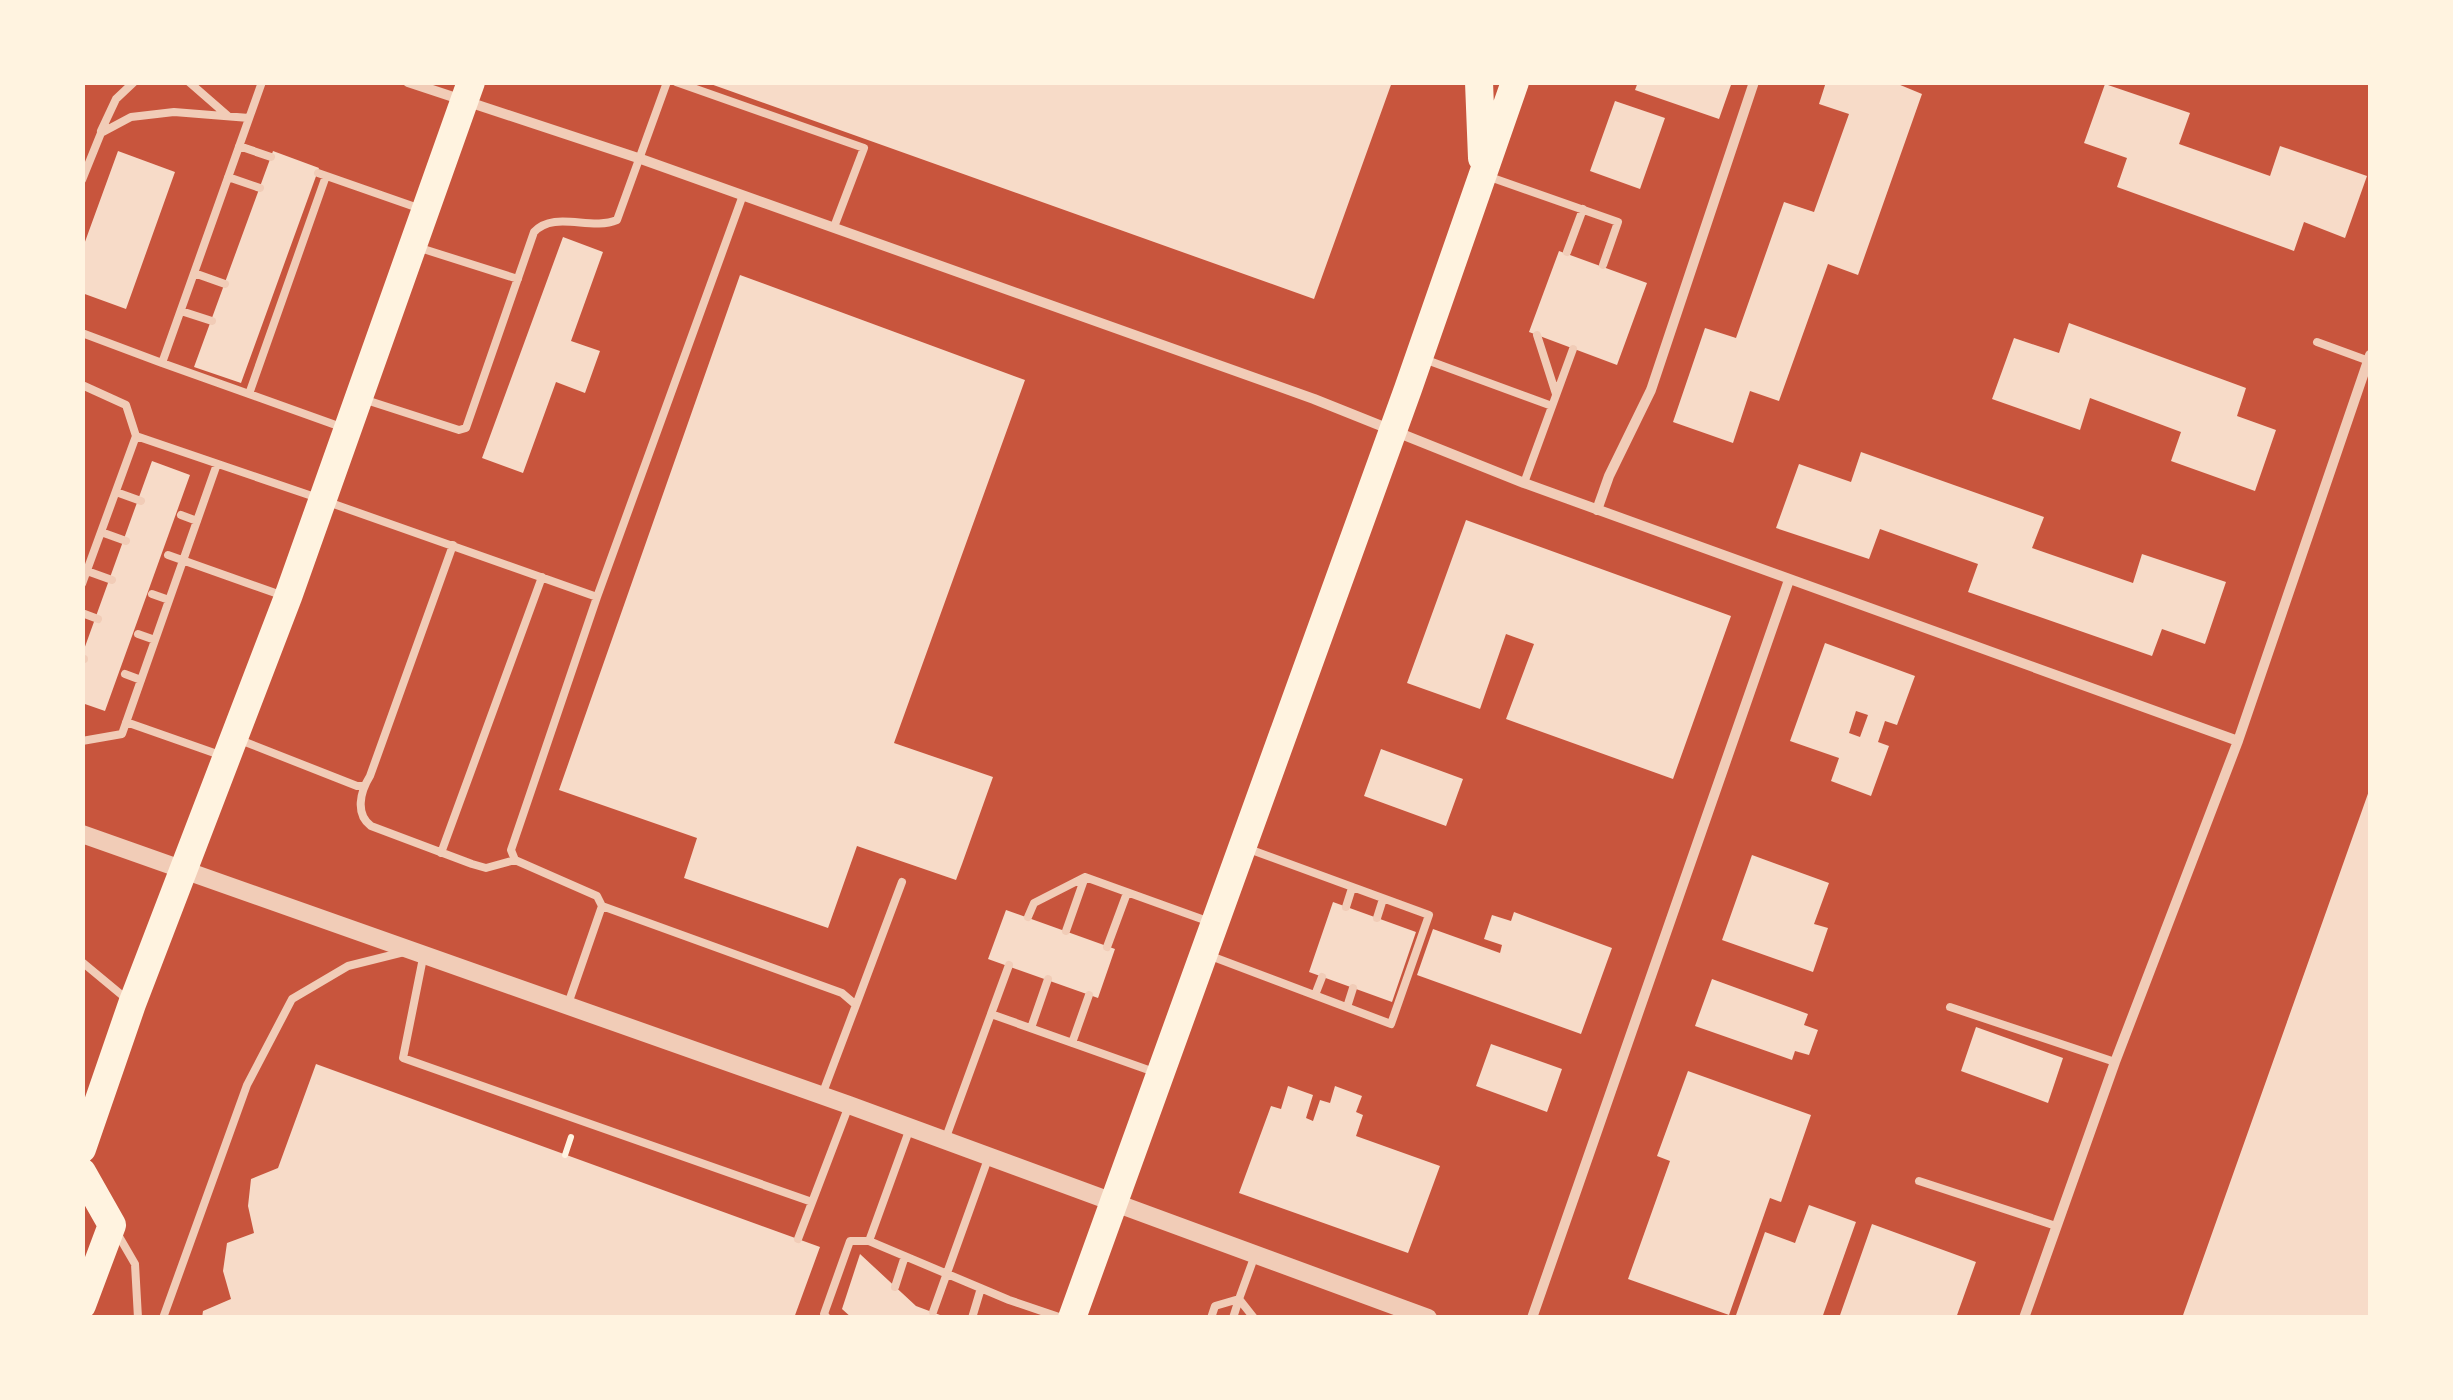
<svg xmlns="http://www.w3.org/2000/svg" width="2453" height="1400" font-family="'Alegreya Sans',sans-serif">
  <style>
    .building { fill: #f7dbc8; fill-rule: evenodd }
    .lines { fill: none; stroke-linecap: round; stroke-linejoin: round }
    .path { stroke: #fff3e0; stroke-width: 6 }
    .service { stroke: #f1ccb7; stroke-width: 8 }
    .minor { stroke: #f1ccb7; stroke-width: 10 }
    .tertiary { stroke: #f1ccb7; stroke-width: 18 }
    .trunk { stroke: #fff3e0; stroke-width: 28 }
  </style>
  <rect width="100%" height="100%" fill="#c8553d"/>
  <path class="building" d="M705,82h687l-78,217z
    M1638,82h94l-13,37 -84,-29z
    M1826,82h67l29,12 -64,181 -30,-11 -49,137 -29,-10 -17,52 -60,-21 32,-94 31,10 48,-136 30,10 35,-98 -30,-10z
    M2105,84l85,29 -11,31 91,32 10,-30 87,30 -22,62 -41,-16 -10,29 -177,-64 10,-29 -43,-15z
    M1615,101l50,17 -25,71 -50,-18z
    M118,151l57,21 -49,137 -44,-16v-43z
    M273,151l46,17 -78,215 -47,-16z
    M563,237l40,15 -32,89 29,10 -15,42 -29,-11 -33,91 -41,-15z
    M1559,251l88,32 -30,82 -88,-33z
    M740,275l285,105 -131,363 99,34 -31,87 -6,16 -99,-34 -29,82 -144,-50 13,-40 -138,-48z
    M2069,323l177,65 -9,28 39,14 -21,61 -84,-30 10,-29 -91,-34 -10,32 -88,-31 22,-61 45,15z
    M1861,452l183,65 -12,31 101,35 9,-29 84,28 -21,62 -43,-15 -10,27 -184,-64 10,-28 -98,-35 -11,30 -93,-31 23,-64 52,18z
    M152,461l38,14 -85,236 -23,-8v-48z
    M1466,520l265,96 -58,163 -167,-60 28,-75 -28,-10 -26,75 -73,-26z
    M1825,643l90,33 -18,49 -12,-4 -7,21 11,4 -18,50 -40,-15 8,-23 -49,-17zM1856,711l12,4 -8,22 -11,-4z
    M1381,749l82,30 -17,47 -82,-30z
    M2370,788v530h-188z
    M1752,855l77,28 -15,41 14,4 -15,44 -91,-32z
    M1333,902l83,30 -24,70 -83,-30z
    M1006,910l109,39 -17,49 -110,-39z
    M1514,912l98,36 -31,86 -164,-59 16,-46 67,24 2,-8 -18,-6 8,-24 19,6z
    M1712,979l96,35 -4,11 14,5 -9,25 -14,-4 -3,9 -97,-34z
    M1976,1027l87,31 -15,45 -87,-32z
    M1491,1044l71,25 -15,43 -71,-26z
    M316,1064l504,183 -26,71h-592l1,-7 28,-12 -8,-28 4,-28 27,-10 -6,-27 3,-27 27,-11z
    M1688,1071l123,44 -30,87 -11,-4 -41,117 -101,-36 42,-118 -13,-5z
    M1288,1086l25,9 -7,23 7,3 7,-21 10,3 5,-17 27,10 -6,16 7,3 -7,21 84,30 -32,87 -169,-60 32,-87 10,3z
    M1809,1205l47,17 -34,96h-87l30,-86 30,11z
    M1872,1224l104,38 -20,56h-117z
    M860,1254l56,52 32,12h-96l-10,-9z"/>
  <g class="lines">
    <path class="path" d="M565,1155l6,-18"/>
    <path class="service" d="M189,82l39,34
      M262,82l-100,281 182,65
      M676,82l188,66 -30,79
      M101,131l15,-32 18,-17
      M239,146l32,11
      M318,173l103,36
      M1487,176l131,46 -15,43
      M228,177l32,11
      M82,180l19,-47 30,-16 43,-5 75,6
      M417,247l101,32
      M1567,252l16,-43
      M194,273l31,11
      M181,311l31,10
      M82,333l80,30
      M1537,335l19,59
      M2317,342l52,19
      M1424,359l128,47
      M82,385l44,20 10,31
      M249,394l77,-218
      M363,399l96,31 7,-2 68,-196c20,-22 57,-1 83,-12l50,-138
      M1524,483l49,-134
      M116,492l25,9
      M328,502l269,95
      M181,515l16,6
      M101,532l25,9
      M453,545l-83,231c-10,16 -15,38 1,50l101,38 14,4 29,-8
      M168,555l113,40
      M87,571l25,9
      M82,584l54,-148 179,61
      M152,594l17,6
      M82,613l16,6
      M138,634l17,6
      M82,659h2
      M125,674l16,6
      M126,722l94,33
      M240,740l117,46h7
      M82,741l40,-7 95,-270
      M441,853l101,-276
      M602,906l240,87 14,12 -34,90
      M1346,907l6,-19
      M1028,917l6,-14 51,-26 125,45
      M1377,918l6,-19
      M1066,931l19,-54
      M1107,947l20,-54
      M1208,955l183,69 38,-109 -183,-67
      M423,958l-20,100 409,144
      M82,962l47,39
      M1315,995l7,-18
      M568,1004l34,-98 -5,-10 -82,-36 -4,-10 86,-253 146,-402
      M856,1005l46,-123
      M1347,1007l6,-19
      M1950,1007l165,55
      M991,1014l18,-49
      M1031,1028l17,-49
      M1072,1043l17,-48
      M945,1140l46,-126 166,59
      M1919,1181l137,45
      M117,1233l18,31 3,54
      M798,1239l50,-131
      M869,1241l41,-113
      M895,1287l10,-31
      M933,1312l56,-156
      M163,1318l84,-233 45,-86 56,-33 56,-14
      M827,1318l-3,-4 26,-73h19l140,59 53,18
      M972,1318l9,-30
      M1211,1318l4,-12 24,-7
      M1233,1318l6,-19
      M1254,1318l-15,-19 16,-44"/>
    <path class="minor" d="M408,82l233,77 673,240 210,84 714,258
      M1597,510l12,-34 42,-86 103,-308
      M1532,1318l257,-738
      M2024,1318l91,-256 123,-321 132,-386"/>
    <path class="tertiary" d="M82,834l767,271 579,213"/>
    <path class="trunk" d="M1479,82l3,76
      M82,1149l50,-145 156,-407 183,-515
      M82,1172l30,53 -30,80
      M1072,1318l336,-929 107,-307"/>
  </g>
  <rect width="2453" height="1400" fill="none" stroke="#fff3e0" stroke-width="170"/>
</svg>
